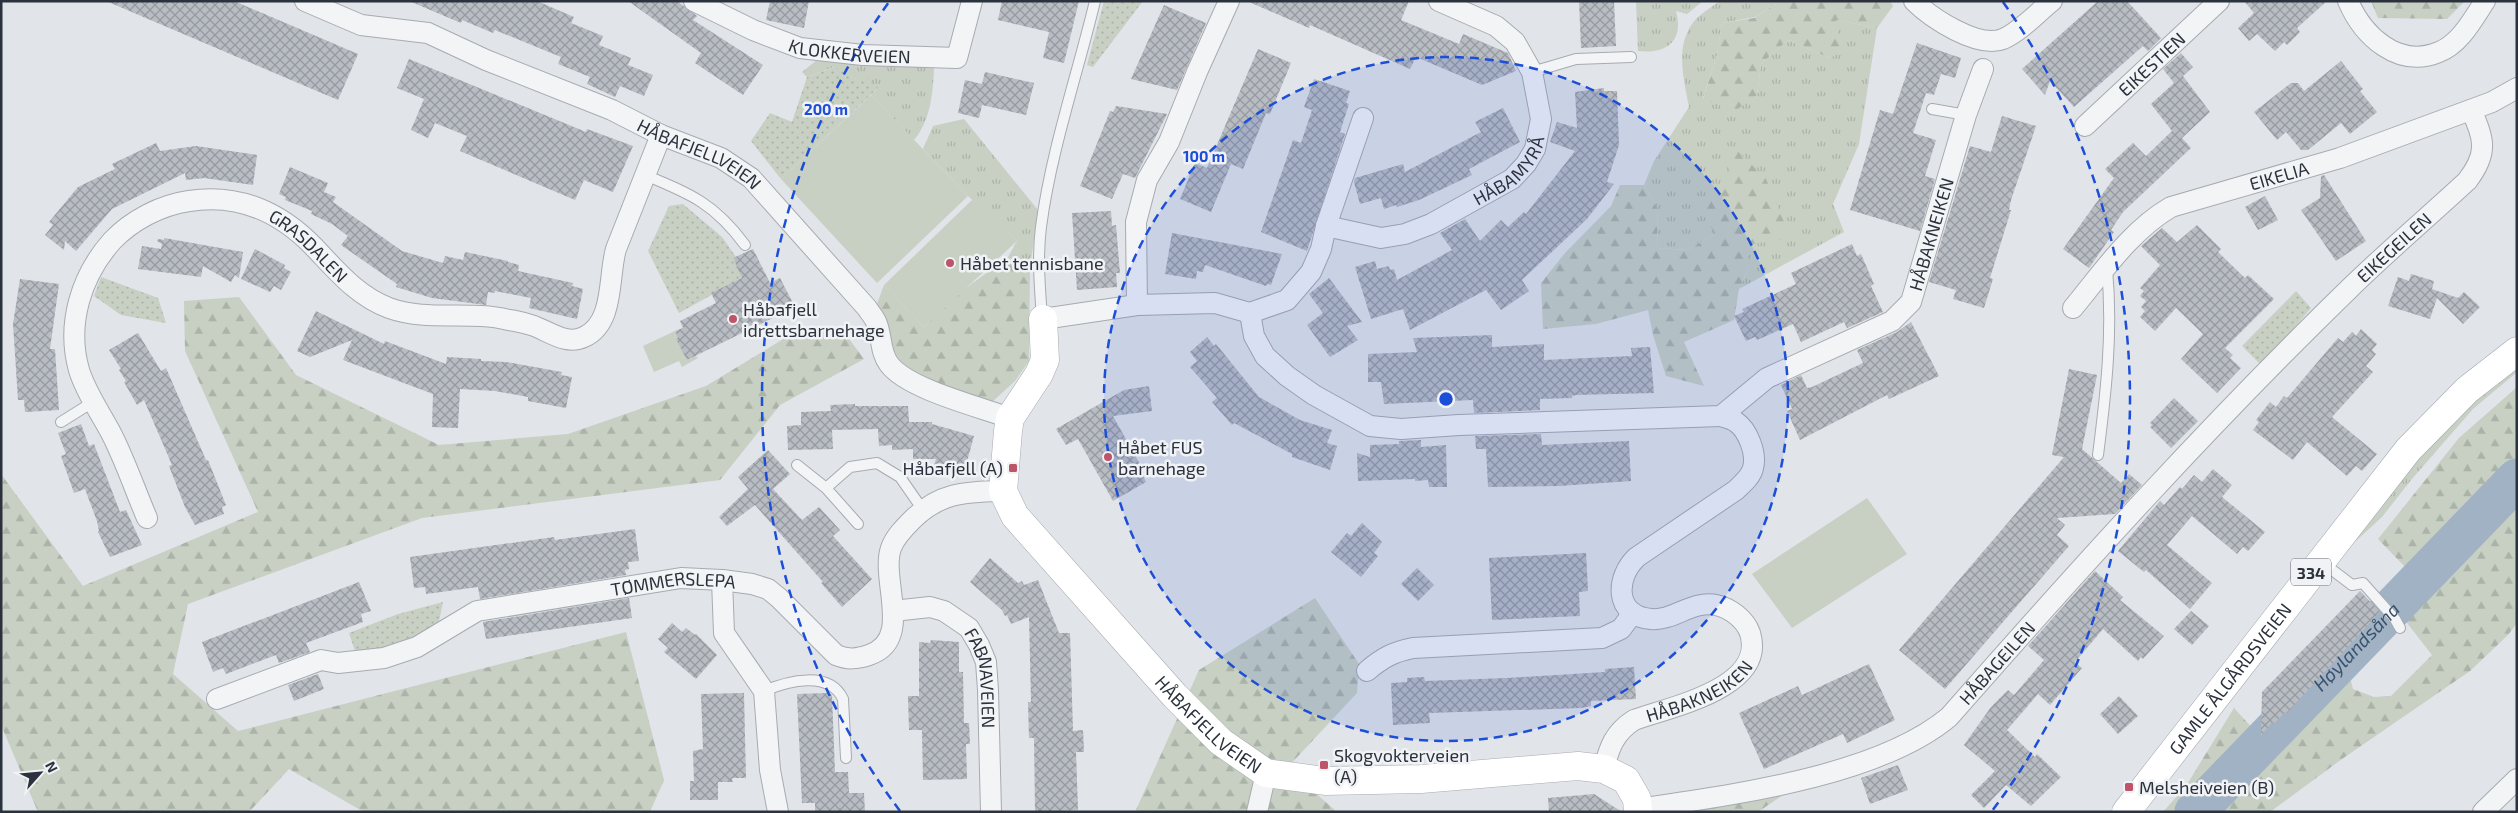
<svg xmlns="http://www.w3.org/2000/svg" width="2518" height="813" font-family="'Exo 2',sans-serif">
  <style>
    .grass { fill: url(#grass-tufts) }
    .forest { fill: url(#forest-firs) }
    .park { fill: url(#park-dots) }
    .pitch { fill: #c7d0c3 }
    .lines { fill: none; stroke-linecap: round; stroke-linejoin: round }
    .river { stroke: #a0b2c3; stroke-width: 41 }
    .building { fill: url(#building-cross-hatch) }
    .lane-casing { stroke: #a7abb1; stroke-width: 12 }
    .street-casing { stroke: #a7abb1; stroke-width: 22 }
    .secondary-casing { stroke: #a7abb1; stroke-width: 29 }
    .primary-casing { stroke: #a1a9b2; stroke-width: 29 }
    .lane { stroke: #f3f4f6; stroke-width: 10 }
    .street { stroke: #f3f4f6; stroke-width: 20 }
    .secondary { stroke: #fff; stroke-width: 28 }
    .primary { stroke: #fff; stroke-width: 28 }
    .ring { fill: none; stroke: #1d4ed8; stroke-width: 2.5; stroke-dasharray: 9 6 }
    .poi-dot { fill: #be5468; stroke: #f0f2f5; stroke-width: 2 }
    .labels { text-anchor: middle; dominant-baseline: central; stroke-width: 5; stroke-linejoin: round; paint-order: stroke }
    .shield { fill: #f0f2f5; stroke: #666c74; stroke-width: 1 }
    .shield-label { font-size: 16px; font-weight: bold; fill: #2b323d }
    .street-label { font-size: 18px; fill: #2b323d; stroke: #f0f2f5 }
    .poi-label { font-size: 18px; fill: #2b323d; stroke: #f0f2f5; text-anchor: start }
    .water-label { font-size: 19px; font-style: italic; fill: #3a526c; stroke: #f0f2f5 }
    .centre { fill: #1d4ed8; stroke: #f0f2f5; stroke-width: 2.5 }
    .ring-label { font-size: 15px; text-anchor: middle; font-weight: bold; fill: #1d4ed8; stroke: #f0f2f5; stroke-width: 5; stroke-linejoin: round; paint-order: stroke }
  </style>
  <defs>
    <pattern id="grass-tufts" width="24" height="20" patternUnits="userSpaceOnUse" patternTransform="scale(1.25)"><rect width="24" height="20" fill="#c7d0c3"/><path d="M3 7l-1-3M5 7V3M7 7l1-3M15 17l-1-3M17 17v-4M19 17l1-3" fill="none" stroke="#abb3a8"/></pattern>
    <pattern id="forest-firs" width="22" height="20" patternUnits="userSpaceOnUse" patternTransform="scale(1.25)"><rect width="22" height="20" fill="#c7d0c3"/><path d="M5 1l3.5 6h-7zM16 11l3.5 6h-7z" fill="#abb3a8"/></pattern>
    <pattern id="park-dots" width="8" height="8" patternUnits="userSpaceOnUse" patternTransform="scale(1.25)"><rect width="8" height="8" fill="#c7d0c3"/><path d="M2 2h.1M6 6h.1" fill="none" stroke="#abb3a8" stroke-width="1.8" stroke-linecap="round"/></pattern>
    <pattern id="building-cross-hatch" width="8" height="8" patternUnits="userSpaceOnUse" patternTransform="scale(1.25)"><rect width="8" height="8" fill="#b8bdc4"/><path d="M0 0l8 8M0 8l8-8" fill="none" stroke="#969aa0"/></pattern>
  </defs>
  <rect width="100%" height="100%" fill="#e1e4e8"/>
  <path class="grass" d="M1636,1h67l-16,13 -11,-3c8,30 -9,43 -38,40z
    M1719,1h61l-25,16 -33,6 -5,32 -14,43 54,-3 4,-31 27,-24 42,18 6,-38 41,8 -18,116 -26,60 11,28 -105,57 11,-24 -35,-31 -27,16 -31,-2 1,-39 -14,-24 10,-24 35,-54c-5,-27 -14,-59 3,-83 6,-9 19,-16 27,-23z
    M840,58l94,9c-1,25 -3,53 -20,73l-43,-45 7,-7 -22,-8 -22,-13 -27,10 -5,-5 15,-12z
    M964,119l74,91 -8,58 -22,-11 9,-16 -49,-45 -45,-47 10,-23z
    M2517,362v10l-44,37 -62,71 -29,37 -36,33 71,-94z"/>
  <path class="forest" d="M1780,1h110l3,5 -16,22 -41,-8 6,32 -12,6 -42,-18 -27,24 -4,31 -22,16 -32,-12 14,-44 5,-32 32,-5z
    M2371,1h94l-18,18 -69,-1z
    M1738,151l28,28 25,59 -46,7 5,20 -11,24 -5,31 -50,22 20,44 -38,-10 -13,-41 -5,-25 -52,14 -53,5 -2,-46 24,-30 46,-47 9,-21h24l14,24 -1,39 31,2 27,-16 -11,-20z
    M1008,257l22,11 -1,93 -14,20 -24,22 -74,-27 -18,-17 -10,-16 -12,-39 7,-19 40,42 34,-33z
    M239,297l57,78 143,70 129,-11 138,-48 92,-56 45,1 21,28 -84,46 -60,75 -298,38 -234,86 -15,70 65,57 388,-99 38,148 -14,32h-286l-75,-43 -40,43h-211l-37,-87v-251l82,112 175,-74 -73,-161 -1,-50z
    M2517,387v236l-9,12 -38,36 -128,88 -72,53h-107l23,-26 48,-78 32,35 68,-71 14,-2 5,19 21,8 17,-1 41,-41 -46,-59 21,-27 -29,-30 81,-101z
    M1315,598l44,66 -2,29 -70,75 50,44h-202l64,-142z
    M1799,784l-41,28h-81z"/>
  <path class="park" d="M1104,1h39l-50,66 -6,-2z
    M835,67l21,13 11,-2 11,10 -97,91 -30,-38 19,-28 22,9 15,-45z
    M683,204l39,33 14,20 -3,2 11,18 -65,36 -31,-62 21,-45z
    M101,277l57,21 8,25 -45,-8 -27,-19z
    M2296,291l15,17 -49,58 -20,-20z
    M443,602l-5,24c-27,13 -53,25 -83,25l-6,-18 49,-19z"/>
  <path class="pitch" d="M871,95l97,101 -91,87 -96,-104z
    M973,199l44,42 -93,86 -40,-42z
    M675,331l12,29 9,-4 2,2 -16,9 -3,-6 -25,11 -11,-26z
    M1867,498l40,56 -115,74 -40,-54z"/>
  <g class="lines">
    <path class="river" id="s1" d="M2195,812l322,-333"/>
  </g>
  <path class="building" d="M106,1h128l124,53 -20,46z
    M409,1h128l37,16 -3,6 32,13 -4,9 32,13 -3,7 25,10 -9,21 -24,-10 -5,11 -28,-13 3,-7 -32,-13 3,-7 -66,-27 -2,3 -31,-13 -1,3z
    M628,1h49l20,15 -4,4 70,45 -20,30 -48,-32 6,-10z
    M770,1h39l-5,27 -38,-8z
    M1002,1h77l-15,62 -21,-5 6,-26 -51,-12z
    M1247,1h162l-8,19 58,24 4,-10 45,19 8,18 -34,14 -66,-28 -6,12 -100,-44 -1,3z
    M1579,1h35l2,45 -35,2z
    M2098,1h29l34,37 -13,13 -5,-5 -69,61 -24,-26 -5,14 -23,-26z
    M2244,1h83l-30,27 3,4 -13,13 -3,-3 -9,9 -18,-17 -8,7 -11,-13 16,-15z
    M1164,5l42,18 -29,67 -46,-11z
    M1917,43l44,15 -6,20 -14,-4 -7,21 -8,-2 -13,40 23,7 -11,36 10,3 -15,52 -70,-21 30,-100 13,4z
    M1258,49l33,14 -21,51 -4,-1 -23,56 -12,-5 -20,48 -31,-13 15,-36 12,5z
    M2181,53l12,14 -10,9 27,36 -28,26 9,10 -68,64 -12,18 3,2 -25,36 -26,-19 51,-71 -9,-9 28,-26 13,13 26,-25 -21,-27 23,-21 -11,-14z
    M409,59l177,73 1,-3 46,17 -20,46 -29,-12 -9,20 -115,-49 7,-15 -32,-13 -7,15 -17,-8 13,-31 -27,-11z
    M2341,61l22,28 -3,2 17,21 -27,22 -9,-11 -33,27h-7l-15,-18 -9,8 -23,-28 37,-29h7l6,8z
    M985,72l49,11 -8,32 -44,-10 -3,13 -21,-5 7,-33 17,4z
    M1314,79l36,12 -4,12 3,1 -9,28 5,2 -38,117 -46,-19 32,-92 8,3 11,-33 -8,-3z
    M1604,88v3h13l2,54 -12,37 7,2 -27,35 -65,61 7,11 -28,19 -15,-20 -76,40 -7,-21 -32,10 -16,-52 20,-6 2,8 12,-3 1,4 4,-1 3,11 55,-30 -12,-17 25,-14 15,22 21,-21 7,7 16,-15 2,2 49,-63 -25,-9 7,-20 20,6 -2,-36z
    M1116,106l51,8 -32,64 -12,-4 -11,25 -32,-13 30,-75 3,1z
    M1503,108l17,34 -51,27 3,6 -53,25 -22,7 -1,-2 -12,4 -3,-11 -21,6 -6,-22 1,-4 48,-14 2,8 76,-40 -6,-10z
    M2002,116l34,10 -25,74 -2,10h2l-21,68 3,1 -9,29 -31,-9 3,-9 -27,-8 41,-136 21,6z
    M156,143l4,8 36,-5 61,9 -4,30 -49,-7 -18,2 -1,-7 -73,36 -36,42 -11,-10 -1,9 -19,-15 8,-10 -4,-3 29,-35 37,-18 -3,-5z
    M290,167l38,16 -4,9 12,5 -3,5 69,49 41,12 2,-7 18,4 2,-8 43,9v1l11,3 -1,6 55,12 -1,3 11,3 -6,30 -48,-11 2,-10 -36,-7v2l-7,-1 -2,13 -54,-7 -36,-11 1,-3 -56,-39 7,-9 -16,-12 -21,-10 1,-3 -27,-11 1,-3 -7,-3z
    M2324,175l42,66 -30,20 -35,-51 19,-12 1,-22z
    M2265,196l13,24 -20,10 -13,-23z
    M1111,211l1,15 4,-1 4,48h-4l1,14 -40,3 -5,-77z
    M2197,225l24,24 -3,3 27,26 3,-3 26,24 -49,49 8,7 -3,3 11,10 -24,25 -36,-34 22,-25 -27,-26 -21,23 -15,-14 5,-6 -4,-4 5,-6 -6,-5 4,-5 -4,-3 20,-23 -19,-19 21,-18 15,14z
    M1172,233l110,21 -11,31 -4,-1 -1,2 -61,-21 -2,7 -6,-1 -1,8 -31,-5z
    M164,238l79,14 -4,26 -4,-3 -4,7 -28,-16 -2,11 -63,-8 4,-23 19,3 1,-5 -5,-3 1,-2 6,1z
    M1852,244l5,12 4,-2 13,30 -3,2 12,26 -36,16 -3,-6 -43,20 -8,-18 -36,16 -2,-3 -9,4 -12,-25 10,-4 -2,-3 54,-25 -5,-11z
    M255,249l30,16 -1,3 7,4 -10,18 -7,-4 -4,6 -29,-13z
    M753,249l17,34 10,-5 15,29 -108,53 -11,-21 2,-1 -3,-7 8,-3 -3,-7 36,-18 -5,-10 31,-15 -9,-20z
    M2411,274l23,7 -2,8 26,9 6,-6 16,15 -17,17 -26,-26 -7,21 -42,-13 10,-29 11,4z
    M1329,278l33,44 -15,4 11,14 -28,17 -23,-32 16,-12 -14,-19z
    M20,279l39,5 -9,65h5l4,61 -34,2 -1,-12h-6l-5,-76z
    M316,311l68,33 1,-3 61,23 1,-7 34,2v2l25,1 56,10 -1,3 11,2 -6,31 -38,-7v-4l-33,-6 -35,-2 -2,39 -26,-1 1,-33 -90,-34 9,-20 -42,17 -13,-6z
    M1911,322l28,54 -50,23 -2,-4 -87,45 -13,-29 5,-2 -11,-24 20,-10 6,13 5,-1 51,-24 -6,-13 40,-18z
    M2361,329l16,15 -5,6 4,4 -10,12 7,6 -41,45 45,37 -15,17 -6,-5 -9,10 -40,-34 -14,18 -40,-30 6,-8 -3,-2 14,-18 6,5 8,-11 3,2 51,-60 5,4 9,-10 4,4z
    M138,333l23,38 5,-3 40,92h2l18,45 -4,2 2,7 -29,11 -10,-18 -16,-41 3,-1 -28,-65 -7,5 -13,-23 2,-1 -7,-11 2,-1 -12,-19z
    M1492,335v12l52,-3v16l88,-4 -1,-8 19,-1 4,46 -78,2 -4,1v2l-32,1v11l-66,3 -1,-13 -89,4 -3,-22h-13v-28l49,-2 -4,-14z
    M1207,337l7,9 2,-2 43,53 41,23 32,10 -5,13 10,3 -7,24 -38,-13v-3l-58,-31 -2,2 -20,-23 5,-4 -27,-31 7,-6 -7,-9z
    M2069,369l28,6 -15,74 39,34 8,-9 13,11 -27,29 -58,4 8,7 -8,10 12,11 -124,143 -46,-39 165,-193 -12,-2z
    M1149,386l3,25 -39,5 28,50 -2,1 7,15 -33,19 -35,-62 -12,6 -10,-16 68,-39z
    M2174,398l24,23 -27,27 -21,-21 2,-2 -2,-2z
    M855,404v2h53l1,16h23v2l42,12 -11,40 -30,-8 3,-9h-23v-10l-21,1v-5l-13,1 -1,-17 -46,1 1,19 -45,1 -1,-24 14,-1v-13l30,-1 -1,-6z
    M81,424l8,22 5,-2 26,68 6,-2 16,35 -32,12 -12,-25 1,-1 -2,-10 -12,-32 -11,4 -13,-37 5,-2 -8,-21z
    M1541,434l1,11 87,-4 2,40 -72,5 -71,1 -2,-38h-10l-1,-13z
    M1421,440v7l25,-2 1,42h-18l-1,-7 -13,1v-2l-57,2 -1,-28 13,4v-12l29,-1v-3z
    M768,450l22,24 -17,15 29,31 17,-13 21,23 -7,6 39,43 -30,28 -21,-24 2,-1 -68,-77 -28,21 -8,-9 29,-28 -10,-12z
    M2213,469l19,16 -10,12 43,35 -17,19 -5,-4 -6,7 -45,-38 -25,29 45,38 -22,26 -44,-39 -2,2 -26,-21 42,-50 4,4 16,-18 2,2 12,-14 8,7z
    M1362,523l20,19 -8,11 4,3 -17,21 -30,-25 16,-19 4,3z
    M635,529l4,32 -11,1 1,7 -4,1 1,5 -146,24 -2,-12 -52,7 -1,-7 -11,1 -4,-31 144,-20 1,3z
    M1586,553l2,38 -9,1 1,24 -88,4 -3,-62z
    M990,558l28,25 4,-2 2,4 14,-5 21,53h11l3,98 10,-1 1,22h-8l2,58 -43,2 -1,-74h-5l-1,-36h3l-2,-85 -18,7 -4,-9 -2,1 -3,-6 -32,-28z
    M1417,568l17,17 -16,16 -17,-17z
    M2095,571l28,26 -3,3 44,36 -21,23 -2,-2 -3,4 -35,-32 -28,33 7,6 -32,37 -12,-11 -31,36 28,27 2,-3 24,23 -30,29 -25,-21 -22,23 -13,-13 24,-24 -31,-26 27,-38 17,-17 6,5 30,-35 -16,-14z
    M359,582l12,29 -10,3 2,8 -57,21 4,9 -31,11 -3,-8 -50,19 -3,-6 -10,4 -11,-30z
    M2360,591l20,21 -93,101 -2,-1 -11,12 -2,-2 -11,14 1,-44z
    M629,598l3,20 -146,21 -3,-17z
    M2191,611l18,15 -17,19 -18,-16z
    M672,623l10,9 4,-4 9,7 1,-1 21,21 -21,24 -32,-27 4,-4 -10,-9z
    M931,640l28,2v30h4l1,51h5l1,21h-4l1,35 -44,1 -1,-50h-13l-1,-34h11v-54l11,1z
    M1869,664l26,56 -48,23 -4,-9 -79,35 -25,-56 59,-27 4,9z
    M1634,667l2,32 -45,2v5l-10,2 -152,5 1,10 -37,2 -2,-42 16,-1v-4l17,-1 1,4 82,-3 98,-6v-3z
    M318,674l6,15 -30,12 -6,-16z
    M744,693l2,85h-14l1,4h-15v18h-28v-19h4l-1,-30 10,-2 -2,-55z
    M828,693l4,2 3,77h13l1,21h15l1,19h-50v-9h-13l-5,-109z
    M2119,696l19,20 -20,18 -18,-20z
    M1898,765l10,25 -38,14 -9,-26z
    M1594,794l28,18h-73l-1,-14z"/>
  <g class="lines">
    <g class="lane-casing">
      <path id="lane" d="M1532,72l44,-13 55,-2
        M1932,109l34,6
        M645,175c46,19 70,29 100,70
        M1042,319c-2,-31 -5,-61 -1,-92 10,-76 36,-151 54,-226
        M61,422l32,-20
        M2098,455c8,-62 15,-123 9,-186
        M797,465l29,23 32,36
        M826,488l24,-21 27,-4 23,14 23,33
        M2323,563l29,22 11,-2 32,36 5,9
        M764,691c24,-10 65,-21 79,8l3,59"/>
    </g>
    <g class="street-casing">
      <g id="street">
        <path id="s2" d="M305,1l56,24 67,8 58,27 126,50 49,25 60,23 30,20 116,130c3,5 8,10 10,16 5,13 3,28 12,40 18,25 91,43 121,54"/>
        <path id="s3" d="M694,1l59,29 47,18 63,7 94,3 15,-57"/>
        <path d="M1914,1c17,17 64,48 89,38 18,-8 34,-26 49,-38"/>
        <path d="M2348,1c15,35 50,68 91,51 21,-8 34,-33 46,-51"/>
        <path id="s4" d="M2085,126l134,-125"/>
        <path id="s5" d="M1326,226l55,12 24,-4 26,-10 81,-45 14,-15 9,-15 6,-30 -9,-47 -17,-30 -19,-16 -57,-25"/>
        <path d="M1137,305l-1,-83 11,-42 22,-38 28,-70 32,-71"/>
        <path id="s6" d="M2073,308c29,-35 58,-78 98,-101l169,-49 152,-56 25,-14"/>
        <path id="s7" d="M1250,313l4,23 11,20 22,20 27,19 56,31 31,3 58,-4 262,-9 46,-38 125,-57 19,-19 55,-187 17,-46"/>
        <path d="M1043,319l94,-14 78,-2 35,10 37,-13 24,-28 10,-23 5,-23 37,-108"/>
        <path id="s8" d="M147,518c-12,-28 -22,-58 -36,-85 -11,-21 -25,-40 -32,-63 -13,-46 2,-94 33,-129 20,-21 49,-36 77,-40 49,-8 91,11 125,46 23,24 43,49 75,61 39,14 80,2 120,12 7,1 15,3 22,5 17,5 34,21 53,12 31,-14 24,-61 32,-88l45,-114"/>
        <path d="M722,580l2,53 40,58 6,79 8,42"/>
        <path id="s9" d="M893,611l37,-4 14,4 25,17 10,17 7,17 2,28 3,122"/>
        <path d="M1367,671c15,-13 26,-19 46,-23l189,-10 19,-9 12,-16"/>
        <path id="s10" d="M217,699l104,-39 17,3 46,-5 33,-11 60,-36 204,-33 41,2 30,4 16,5 11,9 57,57c12,5 21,4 33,0 45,-15 11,-75 22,-107 4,-11 13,-20 21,-28 28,-28 53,-28 91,-29"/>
        <path id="s11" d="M1604,769c5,-22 11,-37 30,-49 36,-13 133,-32 116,-87 -5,-14 -20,-25 -34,-28 -24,-5 -42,16 -65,14 -37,-3 -36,-42 -14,-62l99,-67c6,-6 15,-13 17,-22 4,-14 -5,-38 -17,-46 -4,-3 -10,-4 -15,-6"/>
        <path id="s12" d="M1638,809c92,-14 239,-32 311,-92 129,-147 261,-293 401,-429 38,-37 78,-71 117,-107 21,-27 18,-42 4,-71"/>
        <path d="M1257,812l9,-39"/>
        <path d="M2483,812l34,-33"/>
      </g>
    </g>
    <g class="secondary-casing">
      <g id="secondary">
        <path id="s13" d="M1043,319l2,41 -6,14 -29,44 -2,13 -5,60 12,25 160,180 46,46 45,31 59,8 96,-2 157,-13 26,3 22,11 11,19 1,13"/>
      </g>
    </g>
    <g class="primary-casing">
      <g id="primary">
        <path id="s14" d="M2126,812l282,-362 59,-60 50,-39"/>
      </g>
    </g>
    <use href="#lane" class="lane"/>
    <use href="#street" class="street"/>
    <use href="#secondary" class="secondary"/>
    <use href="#primary" class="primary"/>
  </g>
  <circle cx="1446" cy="399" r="342" fill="#1d4ed8" fill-opacity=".12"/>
  <g class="ring">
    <circle cx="1446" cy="399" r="342"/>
    <path d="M900 811A684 684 0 0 1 889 2M2003 2A684 684 0 0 1 1992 811"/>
  </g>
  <g class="poi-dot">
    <circle cx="950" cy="263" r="5"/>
    <circle cx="733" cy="319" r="5"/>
    <circle cx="1108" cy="457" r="5"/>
    <rect x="1008" y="463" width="10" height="10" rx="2.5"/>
    <rect x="1319" y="760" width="10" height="10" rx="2.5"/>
    <rect x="2124" y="782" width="10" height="10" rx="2.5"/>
  </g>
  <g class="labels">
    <rect class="shield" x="2291" y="558.5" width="40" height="27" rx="4"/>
    <g class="shield-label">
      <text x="2311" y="572">334</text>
    </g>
    <g class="street-label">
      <text stroke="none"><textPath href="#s3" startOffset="166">KLOKKERVEIEN</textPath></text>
      <text stroke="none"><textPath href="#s4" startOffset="91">EIKESTIEN</textPath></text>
      <text stroke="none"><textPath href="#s2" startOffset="426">HÅBAFJELLVEIEN</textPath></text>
      <text stroke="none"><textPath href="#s5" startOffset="205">HÅBAMYRÅ</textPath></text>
      <text stroke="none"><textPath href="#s6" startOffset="254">EIKELIA</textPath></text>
      <text stroke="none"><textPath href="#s7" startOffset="819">HÅBAKNEIKEN</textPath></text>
      <text stroke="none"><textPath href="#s8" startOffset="524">GRASDALEN</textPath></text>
      <text stroke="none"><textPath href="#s12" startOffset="975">EIKEGEILEN</textPath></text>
      <text stroke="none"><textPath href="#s10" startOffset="478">TØMMERSLEPA</textPath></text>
      <text stroke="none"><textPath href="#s12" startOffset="400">HÅBAGEILEN</textPath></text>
      <text stroke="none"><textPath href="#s14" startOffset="169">GAMLE ÅLGÅRDSVEIEN</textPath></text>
      <text stroke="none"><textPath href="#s9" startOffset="135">FABNAVEIEN</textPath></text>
      <text stroke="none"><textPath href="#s11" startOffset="131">HÅBAKNEIKEN</textPath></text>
      <text stroke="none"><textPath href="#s13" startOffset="495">HÅBAFJELLVEIEN</textPath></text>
    </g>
    <g class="poi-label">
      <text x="960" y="263">Håbet tennisbane</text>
      <text x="743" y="309">Håbafjell<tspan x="743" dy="21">idrettsbarnehage</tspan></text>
      <text x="1118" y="447">Håbet FUS<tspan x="1118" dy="21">barnehage</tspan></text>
      <text x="1003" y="468" text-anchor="end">Håbafjell (A)</text>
      <text x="1334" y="755">Skogvokterveien<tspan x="1334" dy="21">(A)</tspan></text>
      <text x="2139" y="787">Melsheiveien (B)</text>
    </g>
    <g class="water-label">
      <text stroke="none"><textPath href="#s1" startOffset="231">Høylandsåna</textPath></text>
    </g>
  </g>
  <circle cx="1446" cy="399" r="8" class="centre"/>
  <g class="ring-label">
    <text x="826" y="115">200 m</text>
    <text x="1204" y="162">100 m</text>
  </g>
  <rect width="2518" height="813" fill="none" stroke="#2b323d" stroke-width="5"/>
  <g transform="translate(40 773) rotate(63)" stroke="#f0f2f5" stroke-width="4" paint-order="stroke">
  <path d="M0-4L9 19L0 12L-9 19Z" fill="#2b323d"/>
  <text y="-8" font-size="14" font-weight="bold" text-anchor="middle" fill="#2b323d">N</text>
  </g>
</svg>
